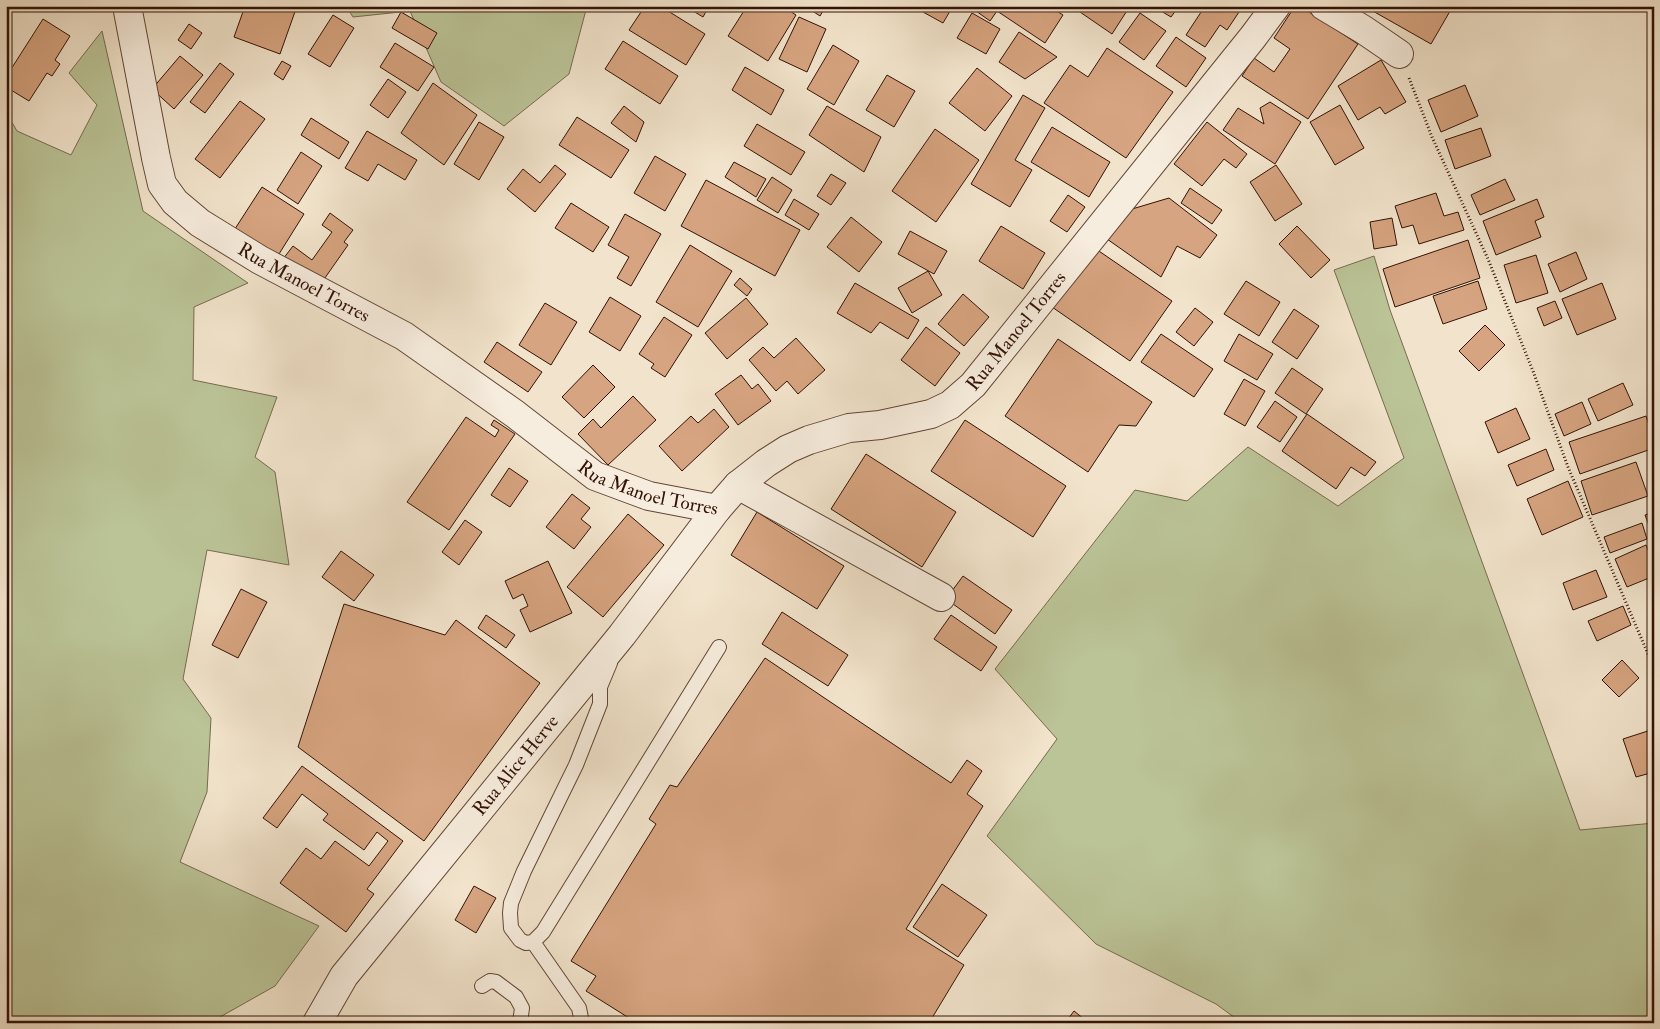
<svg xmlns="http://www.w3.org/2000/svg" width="1660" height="1029" font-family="'IM FELL Double Pica',serif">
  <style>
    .green { fill: #bbc497; stroke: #776b4e }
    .building { fill: #d6a480; stroke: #331205 }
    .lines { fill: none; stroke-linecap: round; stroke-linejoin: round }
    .lane-casing { stroke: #634637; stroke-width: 16 }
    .street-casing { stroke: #634637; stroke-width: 30 }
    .path { stroke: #331205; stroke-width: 3; stroke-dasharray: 1 2.5; stroke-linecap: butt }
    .lane { stroke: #f7edde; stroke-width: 14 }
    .street { stroke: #f7edde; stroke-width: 28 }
    .labels { text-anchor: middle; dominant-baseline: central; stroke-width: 4; stroke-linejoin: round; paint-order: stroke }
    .street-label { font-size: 19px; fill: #331205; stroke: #f7edde }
  </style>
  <rect width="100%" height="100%" fill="#f2e4cc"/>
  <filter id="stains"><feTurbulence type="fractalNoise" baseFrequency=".004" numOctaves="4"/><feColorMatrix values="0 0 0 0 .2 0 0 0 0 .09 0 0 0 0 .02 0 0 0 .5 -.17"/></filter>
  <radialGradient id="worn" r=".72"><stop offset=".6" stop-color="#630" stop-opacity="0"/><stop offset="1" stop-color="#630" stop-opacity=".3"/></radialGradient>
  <path class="green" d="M346,6h241l-18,68 -65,52 -63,-44 -31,-71 -57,6z
    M102,31l41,180 105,72 -54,24 -1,73 84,17 -22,60 20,15 14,93 -82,-15 -24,129 28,39 -4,74 -27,70 139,64 -44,60 -55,31 -4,6h-210v-911l11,19 54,24 26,-50 -28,-32z
    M1374,256l16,54 190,520 74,-7v200h-412l-26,-19 -120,-60 -109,-108 70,-97 -62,-70 140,-179 52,11 61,-54 90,59 66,-48 -70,-188z"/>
  <path class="building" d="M245,6h52l-17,48 -46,-17z
    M645,6h15l45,28 -19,31 -57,-35z
    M685,6h24l-6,11z
    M747,6h35l14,9 -28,46 -40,-25z
    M805,6h21l-6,10z
    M926,6h27l-10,17 -20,-11z
    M969,6h80l14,9 -18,28 -48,-32 -7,10z
    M1084,6h46l-18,28 -32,-22z
    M1164,6h15l-8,11 -10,-6z
    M1205,6h38l-16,24 -7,-5 -15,22 -19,-12z
    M1295,6h5l58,38 -50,75 -66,-43 12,-18 20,14 16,-23 -16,-11z
    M1364,6h89l-22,38z
    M401,12l36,21 -9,16 -36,-21z
    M972,13l28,16 -14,25 -29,-16z
    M1140,13l26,18 -22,29 -25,-18z
    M333,15l21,13 -24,39 -22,-13z
    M799,17l27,12 -19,43 -28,-13z
    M43,19l27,17 -15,24 5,4 -8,12 -5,-3 -18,28 -23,-14v-10z
    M189,24l13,9 -11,16 -13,-9z
    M1019,32l38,25 -32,22 -26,-17z
    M1176,37l30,21 -20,29 -30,-21z
    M623,41l55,35 -18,28 -55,-35z
    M395,43l39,24 -16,24 -38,-24z
    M833,45l26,16 -25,44 -27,-16z
    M1107,48l66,44 -47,66 -82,-55 26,-38 18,12z
    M180,56l23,19 -29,34 -22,-20z
    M1381,60l25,42 -21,12 -5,-7 -22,13 -20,-34z
    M282,61l9,5 -8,14 -9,-6z
    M220,63l14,11 -29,39 -15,-11z
    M745,67l39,23 -13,25 -39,-25z
    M977,68l35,28 -27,35 -36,-28z
    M887,75l28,16 -21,36 -28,-17z
    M388,79l18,13 -18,26 -18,-13z
    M433,83l44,32 -33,50 -43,-32z
    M1465,85l13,31 -37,16 -13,-32z
    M1023,95l22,13 -30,52 17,10 -22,37 -39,-23z
    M240,101l25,18 -45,59 -25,-19z
    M1270,102l31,20 -26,42 -52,-34 15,-22 26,16 -4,-16z
    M1340,105l24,43 -29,17 -25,-43z
    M624,106l20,16 -8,20 -25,-19z
    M827,106l54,31 -17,35 -55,-37z
    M577,117l52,33 -18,28 -52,-33z
    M311,118l38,24 -10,17 -38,-24z
    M479,122l25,15 -25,43 -25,-16z
    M1207,122l40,32 -11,14 -12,-9 -22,27 -28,-22z
    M757,124l48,28 -14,23 -47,-29z
    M1052,127l58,35 -21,35 -58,-35z
    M1481,128l10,28 -36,13 -10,-29z
    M935,129l44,31 -43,62 -44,-31z
    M367,131l50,29 -12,20 -27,-16 -10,17 -23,-13z
    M301,152l21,14 -24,38 -21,-14z
    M655,156l31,18 -21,37 -31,-18z
    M734,162l32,17 -10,18 -31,-20z
    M555,165l11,9 -31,38 -28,-23 16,-20 17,14z
    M1276,165l26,39 -27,17 -25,-39z
    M831,174l15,9 -15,22 -14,-9z
    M772,177l20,13 -14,23 -21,-13z
    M1505,179l10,21 -35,15 -9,-20z
    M706,180l94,50 -25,46 -94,-50z
    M262,187l42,27 -30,48 -43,-27z
    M1190,188l32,22 -10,14 -31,-21z
    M1436,193l8,23 14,-4 6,18 -45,14 -6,-19 -11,3 -7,-22z
    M1068,195l17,12 -18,25 -17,-11z
    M1169,198l48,37 -17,23 -23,-12 -16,31 -54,-38 25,-30z
    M794,199l25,15 -10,16 -24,-15z
    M1537,199l7,18 -9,4 6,16 -45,18 -13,-34z
    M571,203l38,24 -16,25 -38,-24z
    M330,213l23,17 -9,12 4,3 -28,40 -37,-26 10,-13 19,14 20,-28 -10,-7z
    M625,214l36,20 -30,52 -14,-8 12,-21 -21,-12z
    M851,217l31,25 -23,30 -32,-25z
    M1392,218l5,27 -23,4 -4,-27z
    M1001,226l44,27 -22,36 -44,-28z
    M1297,226l33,34 -19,18 -32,-34z
    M910,231l37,20 -13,23 -36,-20z
    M1468,240l12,38 -85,29 -12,-38z
    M690,245l42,26 -34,56 -42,-25z
    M1093,247l79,54 -42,60 -78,-54z
    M1576,252l11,27 -27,13 -12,-28z
    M1536,255l12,38 -32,10 -12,-38z
    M928,271l14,24 -30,18 -14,-25z
    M740,278l12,11 -5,7 -13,-11z
    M1246,281l34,21 -21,34 -35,-22z
    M1478,281l9,28 -44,15 -10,-28z
    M855,283l64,37 -11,19 -28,-17 -9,11 -34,-20z
    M1602,283l14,36 -39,16 -15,-36z
    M963,294l26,23 -25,29 -26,-22z
    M610,297l31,19 -21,35 -31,-19z
    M746,298l22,26 -41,35 -22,-26z
    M1555,301l7,17 -18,8 -7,-18z
    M545,303l32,19 -26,43 -32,-20z
    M1195,308l18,14 -19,24 -18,-14z
    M1294,309l25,17 -22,33 -25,-17z
    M664,317l28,18 -27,42 -14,-9 3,-4 -15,-10z
    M1485,325l20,20 -26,26 -20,-20z
    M926,327l34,26 -25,33 -34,-26z
    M1161,334l52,35 -19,28 -53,-35z
    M1239,334l34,20 -16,26 -33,-19z
    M796,338l29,32 -27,24 -11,-13 -11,10 -27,-31 14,-13 11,11z
    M1058,339l94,63 -16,24 -17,-1 -31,47 -83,-56z
    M497,342l45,30 -14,20 -44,-30z
    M593,365l22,22 -31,31 -22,-21z
    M1292,368l31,21 -17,25 -31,-21z
    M741,375l11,14 6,-5 13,17 -33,24 -23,-31z
    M1244,379l21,12 -20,35 -21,-12z
    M1623,383l10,22 -35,16 -10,-22z
    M633,396l23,24 -48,45 -30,-31 15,-15 8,9z
    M1275,401l22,16 -17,25 -23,-15z
    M1582,402l9,22 -27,12 -9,-22z
    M1516,408l14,31 -32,14 -13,-31z
    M714,409l15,18 -47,44 -23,-25 32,-30 7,7z
    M1307,414l69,48 -11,14 -14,-9 -15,22 -54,-38z
    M1646,416l8,23v9l-74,26 -11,-32z
    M466,417l29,20 4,-7 -8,-5 3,-5 21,14 -66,96 -42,-28z
    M965,420l101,66 -33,51 -102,-66z
    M1546,449l8,21 -37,16 -9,-21z
    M866,454l90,58 -34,55 -91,-58z
    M1636,462l12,34 -56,19 -11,-34z
    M509,468l19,13 -18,26 -19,-12z
    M1568,481l15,36 -41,18 -15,-36z
    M572,494l18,14 -9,11 10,8 -17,22 -28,-22z
    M757,512l87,54 -27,43 -86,-54z
    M1654,512v27l-9,-24z
    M628,514l36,31 -61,72 -36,-30z
    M465,520l17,12 -23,33 -17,-13z
    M1642,523l5,16 -37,14 -6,-16z
    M1646,545l8,18v13l-27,11 -12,-28z
    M341,551l33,24 -20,26 -32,-24z
    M548,561l24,52 -42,19 -10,-22 8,-4 -5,-12 -10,5 -8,-18z
    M1596,570l11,27 -34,13 -10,-27z
    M963,576l49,34 -17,24 -49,-35z
    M241,589l26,13 -29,56 -26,-13z
    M344,604l101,31 11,-15 84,63 -116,158 -126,-94z
    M1623,606l8,19 -34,16 -9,-20z
    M782,612l66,43 -20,31 -66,-42z
    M486,615l29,20 -9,13 -28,-20z
    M951,615l46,32 -16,24 -47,-32z
    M765,658l186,125 16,-23 15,11 -15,23 16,12 -77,123 58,36 -35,58h-292l-51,-32 10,-15 -25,-15 85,-137 -7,-5 21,-34 7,2z
    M1622,660l17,18 -20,19 -17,-17z
    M1654,729v43l-18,5 -13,-38z
    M302,766l101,75 -36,48 7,5 -28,38 -66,-49 26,-35 15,11 14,-18 34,25 19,-25 -11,-9 -13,18 -41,-30 5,-6 -26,-20 -25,34 -14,-10z
    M942,884l45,31 -29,42 -45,-30z
    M474,886l22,12 -20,35 -21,-13z
    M1074,1011l15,12h-24z"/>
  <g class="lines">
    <g class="lane-casing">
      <path id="lane" d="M610,663l-10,24v17l-24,61 -52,106 -13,32 -1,10 1,15 9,12 6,3 7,-1 10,-10 176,-285
        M533,942l46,66 3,15
        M482,986l8,-5 6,1 20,15 6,11 -2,15"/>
    </g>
    <g class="street-casing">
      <g id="street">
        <path id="s1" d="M127,6l29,152 6,26 13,18 25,21 60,37 144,76 111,78 80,62 54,20 68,13"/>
        <path d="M1324,6l40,24 35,24"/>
        <path d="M738,485l203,112"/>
        <path id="s2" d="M317,1023l27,-47 278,-341 95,-126 21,-24 28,-22 22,-14 21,-9 40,-12 31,-3 51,-11 19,-9 23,-20 280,-348 23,-31"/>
      </g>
    </g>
    <path class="path" d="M1409,78l23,59 56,122 45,112 35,96 86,201"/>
    <use href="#lane" class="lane"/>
    <use href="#street" class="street"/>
  </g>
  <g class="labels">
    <g class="street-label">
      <text stroke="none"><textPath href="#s1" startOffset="356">Rua Manoel Torres</textPath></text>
      <text stroke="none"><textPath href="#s2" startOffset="1014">Rua Manoel Torres</textPath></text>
      <text stroke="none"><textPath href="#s1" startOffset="761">Rua Manoel Torres</textPath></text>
      <text stroke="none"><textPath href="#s2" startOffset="326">Rua Alice Herve</textPath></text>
    </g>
  </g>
  <rect width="1660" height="1029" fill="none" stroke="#f2e4cc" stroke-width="25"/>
  <rect x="8" y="8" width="1645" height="1014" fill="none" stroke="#331205" stroke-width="2.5"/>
  <rect x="12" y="12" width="1635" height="1004" fill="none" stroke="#331205"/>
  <rect width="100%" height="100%" filter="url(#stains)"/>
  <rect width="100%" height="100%" fill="url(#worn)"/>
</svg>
